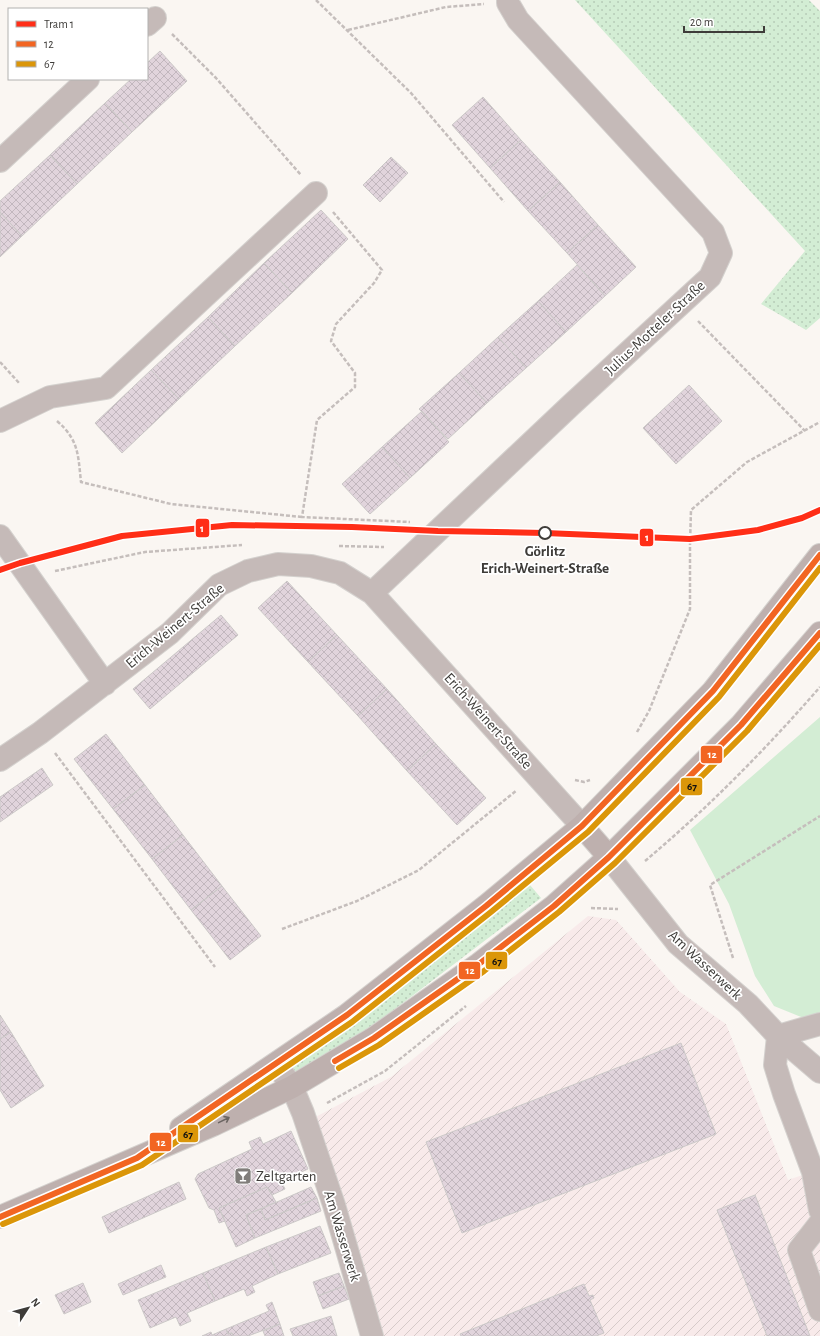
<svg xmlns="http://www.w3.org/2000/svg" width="820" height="1336" font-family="'Alegreya Sans',sans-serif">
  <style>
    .industrial { fill: url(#industrial-furrows) }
    .grass { fill: url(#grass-dots) }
    .garden { fill: #d3edd4 }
    .building { fill: url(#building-cross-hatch); stroke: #ccc9c8 }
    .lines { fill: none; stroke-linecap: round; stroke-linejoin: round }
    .minor-casing { stroke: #d4d1ce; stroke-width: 24 }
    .major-casing { stroke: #d4d1ce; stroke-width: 24 }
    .path { stroke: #c5bebc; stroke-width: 2.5; stroke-dasharray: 4 2; stroke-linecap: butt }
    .minor { stroke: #c5bab8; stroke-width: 22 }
    .major { stroke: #beb0ae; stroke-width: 22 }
    .bus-1-casing { stroke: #fff; stroke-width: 9 }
    .bus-2-casing { stroke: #fff; stroke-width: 9 }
    .bus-1 { stroke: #f26522; stroke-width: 6 }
    .bus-2 { stroke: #db9609; stroke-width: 6 }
    .tram-1-casing { stroke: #fff; stroke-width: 9 }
    .tram-1 { stroke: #ff2e17; stroke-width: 6 }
    .oneway { stroke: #6b6562 }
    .stop-dot { fill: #fff; stroke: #3e3c39; stroke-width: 2 }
    .labels { text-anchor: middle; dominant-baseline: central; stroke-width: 3.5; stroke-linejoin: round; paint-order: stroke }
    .street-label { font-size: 15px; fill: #3e3c39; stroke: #fff }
    .stop-label { font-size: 15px; font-weight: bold; fill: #3e3c39; stroke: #fff }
    .poi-label { font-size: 15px; fill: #3e3c39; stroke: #fff; text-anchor: start }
    .line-badge { stroke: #fff; stroke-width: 1.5 }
    .badge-label { font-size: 11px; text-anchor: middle; font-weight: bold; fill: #fff }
    .pale-badge-label { font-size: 11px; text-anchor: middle; font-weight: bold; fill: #111 }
  </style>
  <defs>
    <pattern id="industrial-furrows" width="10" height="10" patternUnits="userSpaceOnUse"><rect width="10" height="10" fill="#f8eaea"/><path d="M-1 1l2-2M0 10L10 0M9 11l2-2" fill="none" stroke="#d6cac9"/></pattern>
    <pattern id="grass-dots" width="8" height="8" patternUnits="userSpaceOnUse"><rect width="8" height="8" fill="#d3edd4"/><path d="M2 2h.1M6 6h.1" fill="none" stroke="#b6ccb7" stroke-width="1.8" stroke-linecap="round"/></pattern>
    <pattern id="building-cross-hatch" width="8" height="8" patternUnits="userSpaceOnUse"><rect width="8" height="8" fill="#e1d4dc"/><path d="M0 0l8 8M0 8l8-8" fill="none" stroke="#c2b7be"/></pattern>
  </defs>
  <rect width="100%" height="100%" fill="#faf6f2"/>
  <path class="industrial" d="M588,916l28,4 64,72 46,32 62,156 32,-11v167h-444l-68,-215 83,-44z"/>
  <path class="grass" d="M575,0h234l11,11v307l-14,12 -45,-26 44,-53z
    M530,885l11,13 -171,130 -73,44 -4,-1 -2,-4 1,-4 60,-43z"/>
  <path class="garden" d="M820,717v296l-14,6 -32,-13 -19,-30 -26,-72 -39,-74z"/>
  <path class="building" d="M160,51l27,30 -55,51 -27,-29 26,-24h16v-16z
    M483,97l38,43 -31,28 -38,-43z
    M105,103l27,29 -55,52 -27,-29z
    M521,140l39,42 -32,29 -38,-43z
    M50,155l27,29 -55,52 -22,-24v-11z
    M391,157l17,16 -28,29 -17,-17z
    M560,182l38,43 -31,28 -39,-42z
    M321,210l27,29 -56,54 -28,-30z
    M0,212l22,24 -22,21z
    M598,225l38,42 -31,29 -38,-43z
    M264,263l28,30 -57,53 -27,-29z
    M577,265l28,31 -39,36 -28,-31z
    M538,301l28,31 -40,36 -28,-31z
    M208,317l27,29 -56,53 -28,-29z
    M498,337l28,31 -39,35 -28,-30z
    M151,370l28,29 -57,54 -27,-30z
    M459,373l28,30 -39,36 -29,-30z
    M689,385l33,36 -46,43 -33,-36z
    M422,411l27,31 -39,36 -28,-31z
    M382,447l28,31 -40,36 -28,-30z
    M287,581l50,54 -29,27 -50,-54z
    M221,615l17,20 -88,74 -17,-20z
    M337,635l50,54 -29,27 -50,-54z
    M387,689l49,55 -29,27 -49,-55z
    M106,734l39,51 -32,24 -39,-50z
    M436,744l50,54 -29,27 -50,-54z
    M42,768l11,17 -53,37v-25z
    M145,785l38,50 -31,24 -39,-50z
    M183,835l39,51 -31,24 -39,-51z
    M222,886l39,50 -31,24 -39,-50z
    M0,1015l11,17 -11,7z
    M11,1032l33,54 -33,22 -11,-18v-51z
    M681,1043l35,91 -254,99 -36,-91z
    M291,1131l17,38 -27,12 4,8 -13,6 -5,-8 -48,21 6,13 -6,2 -5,-13 -5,-2 -14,-29 3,-5 54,-25 -3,-7 11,-5 3,7z
    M179,1182l7,17 -77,34 -7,-16z
    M267,1187l5,8 4,7 -30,13 9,23 -19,9 -17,-39z
    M311,1187l6,11 -52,22 -4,-11z
    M755,1195l55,141h-43l-50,-126z
    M317,1198l4,13 -66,27 -9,-23 15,-6 4,11z
    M320,1226l11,27 -53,21 -12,-27z
    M266,1247l12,27 -26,12 3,6 -8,4 -3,-7 -29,12 -12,-28z
    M161,1265l5,12 -43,18 -5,-11z
    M203,1273l12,28 -28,12 4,8 -11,5 -4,-9 -26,11 -12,-28z
    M339,1273l5,13 -26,10 -5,-14z
    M83,1283l8,19 -27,12 -9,-19z
    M584,1284l5,12 4,-1 1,3 -4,2 14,33 -8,3h-135l-1,-2z
    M344,1286l5,13 -26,10 -5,-13z
    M272,1302l8,22 -32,12h-15l-1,-3 -4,1 -2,-5 43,-18 -3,-6z
    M331,1316l6,20h-44l-3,-7z
    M280,1324l4,12h-19l-2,-5z
    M226,1329l2,5 4,-1 1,3h-31l9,-4 1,3z"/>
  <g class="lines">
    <g class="minor-casing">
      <path id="minor" d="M147,25l8,-7
        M0,161l88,-82
        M0,421l50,-24 56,-9 210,-195
        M0,536l105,148
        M372,593l199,-188 139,-128 11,-24 -8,-21 -195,-212 -10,-17v-3
        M0,760l40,-27 130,-100 49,-48 29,-14 30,-7 33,2 29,7 32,20 210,233
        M609,857l69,87 70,60 30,32 42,36
        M778,1036l-3,29 9,29 29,78 7,38
        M778,1036l42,-12
        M276,1064l16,23 11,26 31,92 38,131
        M820,1223l-21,27 21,60"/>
    </g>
    <g class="major-casing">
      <path id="major" d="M582,826l27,31
        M181,1128l166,-113 139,-109 96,-80 131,-135 107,-136
        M0,1217l213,-92 79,-38 82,-49 105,-74 75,-58 55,-49 132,-132 79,-92"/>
    </g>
    <path class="path" d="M316,0l95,93 93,109
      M348,30l98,-23 38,-3
      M172,34l44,44 85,97
      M333,212l49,58 -8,13 -38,41 -5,17 24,32v14l-38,33 -15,97 108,5
      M698,321l107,110
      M0,362l20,22
      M57,421c22,19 21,34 24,61l90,22 131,13
      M339,546l45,1
      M55,571l90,-19 97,-7
      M637,732l12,-21 41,-102v-65l1,-34 56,-48 73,-40
      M55,753l160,214
      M575,780l9,2 6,-2
      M645,861c63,-53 121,-112 175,-174
      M591,908l27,1
      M282,929l75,-28 62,-31 98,-80
      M733,958l-23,-73 110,-69
      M327,1103l58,-32 81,-65"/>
    <use href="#minor" class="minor"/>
    <use href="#major" class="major"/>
    <g class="bus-1-casing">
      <path id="bus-1" d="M335,1061l39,-23 105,-74 75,-58 55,-49 132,-132 79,-92
        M0,1217l137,-59 210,-143 139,-109 96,-80 131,-135 107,-136"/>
    </g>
    <g class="bus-2-casing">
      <path id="bus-2" d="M339,1068l40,-23 105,-74 75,-59 56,-49 132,-132 73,-86
        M3,1224l139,-59 210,-143 139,-110 97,-80 131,-135 101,-129"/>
    </g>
    <use href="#bus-1" class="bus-1"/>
    <use href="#bus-2" class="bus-2"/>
    <g class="tram-1-casing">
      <path id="tram-1" d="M0,570l20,-7 102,-27 110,-11 120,2 86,4 107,2 145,6 68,-9 44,-12 18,-8"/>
    </g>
    <use href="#tram-1" class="tram-1"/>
  </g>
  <defs><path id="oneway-shaft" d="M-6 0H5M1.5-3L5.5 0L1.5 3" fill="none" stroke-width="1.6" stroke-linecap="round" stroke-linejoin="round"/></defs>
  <use class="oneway" href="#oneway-shaft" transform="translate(224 1120) rotate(-26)"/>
  <defs>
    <g id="bar-square" transform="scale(0.9)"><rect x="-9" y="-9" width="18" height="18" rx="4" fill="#807d7a" stroke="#fff"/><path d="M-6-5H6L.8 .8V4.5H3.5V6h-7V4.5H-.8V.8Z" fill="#fff"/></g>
  </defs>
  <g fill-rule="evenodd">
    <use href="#bar-square" x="243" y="1176"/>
  </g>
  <circle class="stop-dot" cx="545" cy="533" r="6"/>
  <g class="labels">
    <g class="street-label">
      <text transform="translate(655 328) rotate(-43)">Julius-Motteler-Straße</text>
      <text transform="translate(175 626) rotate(-40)">Erich-Weinert-Straße</text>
      <text transform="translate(488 721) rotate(48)">Erich-Weinert-Straße</text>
      <text transform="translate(705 965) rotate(43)">Am Wasserwerk</text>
      <text transform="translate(342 1236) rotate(73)">Am Wasserwerk</text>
    </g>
    <g class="stop-label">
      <text x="545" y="551">Görlitz<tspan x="545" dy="17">Erich-Weinert-Straße</tspan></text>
    </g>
    <g class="poi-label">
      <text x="256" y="1176">Zeltgarten</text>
    </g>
  </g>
  <g class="line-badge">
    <rect x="195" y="518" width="15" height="20" rx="4" fill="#ff2e17"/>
    <rect x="639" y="528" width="15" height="19" rx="4" fill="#ff2e17"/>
    <rect x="700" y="745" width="23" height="19" rx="4" fill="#f26522"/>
    <rect x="680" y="777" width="23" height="19" rx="4" fill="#db9609"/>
    <rect x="485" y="951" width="23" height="19" rx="4" fill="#db9609"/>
    <rect x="458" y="961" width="23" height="19" rx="4" fill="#f26522"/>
    <rect x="177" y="1124" width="22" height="19" rx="4" fill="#db9609"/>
    <rect x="149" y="1132" width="23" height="20" rx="4" fill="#f26522"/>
  </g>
  <g class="badge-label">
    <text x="202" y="532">1</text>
    <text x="647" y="541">1</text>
    <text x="712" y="758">12</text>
    <text x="470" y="974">12</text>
    <text x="161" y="1146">12</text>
  </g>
  <g class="pale-badge-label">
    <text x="692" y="790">67</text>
    <text x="497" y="965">67</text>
    <text x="188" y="1138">67</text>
  </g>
  <rect x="8" y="8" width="140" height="72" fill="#ffffff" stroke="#b2b1b0"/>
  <rect x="16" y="21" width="20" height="6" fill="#ff2e17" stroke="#b2b1b0"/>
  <text x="44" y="28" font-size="12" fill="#3e3c39">Tram 1</text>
  <rect x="16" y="41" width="20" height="6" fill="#f26522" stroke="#b2b1b0"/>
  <text x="44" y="48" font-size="12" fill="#3e3c39">12</text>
  <rect x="16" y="61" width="20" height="6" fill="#db9609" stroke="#b2b1b0"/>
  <text x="44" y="68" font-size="12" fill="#3e3c39">67</text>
  <g transform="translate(28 1308) rotate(54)" stroke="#ffffff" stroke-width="3" paint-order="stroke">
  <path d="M0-3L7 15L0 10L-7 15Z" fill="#3e3c39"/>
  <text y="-6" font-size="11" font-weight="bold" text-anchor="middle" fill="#3e3c39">N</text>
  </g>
  <path d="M684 26v6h80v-6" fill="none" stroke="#3e3c39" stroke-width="2"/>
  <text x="690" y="26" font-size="12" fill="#3e3c39" stroke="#ffffff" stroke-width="3" paint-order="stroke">20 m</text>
</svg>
